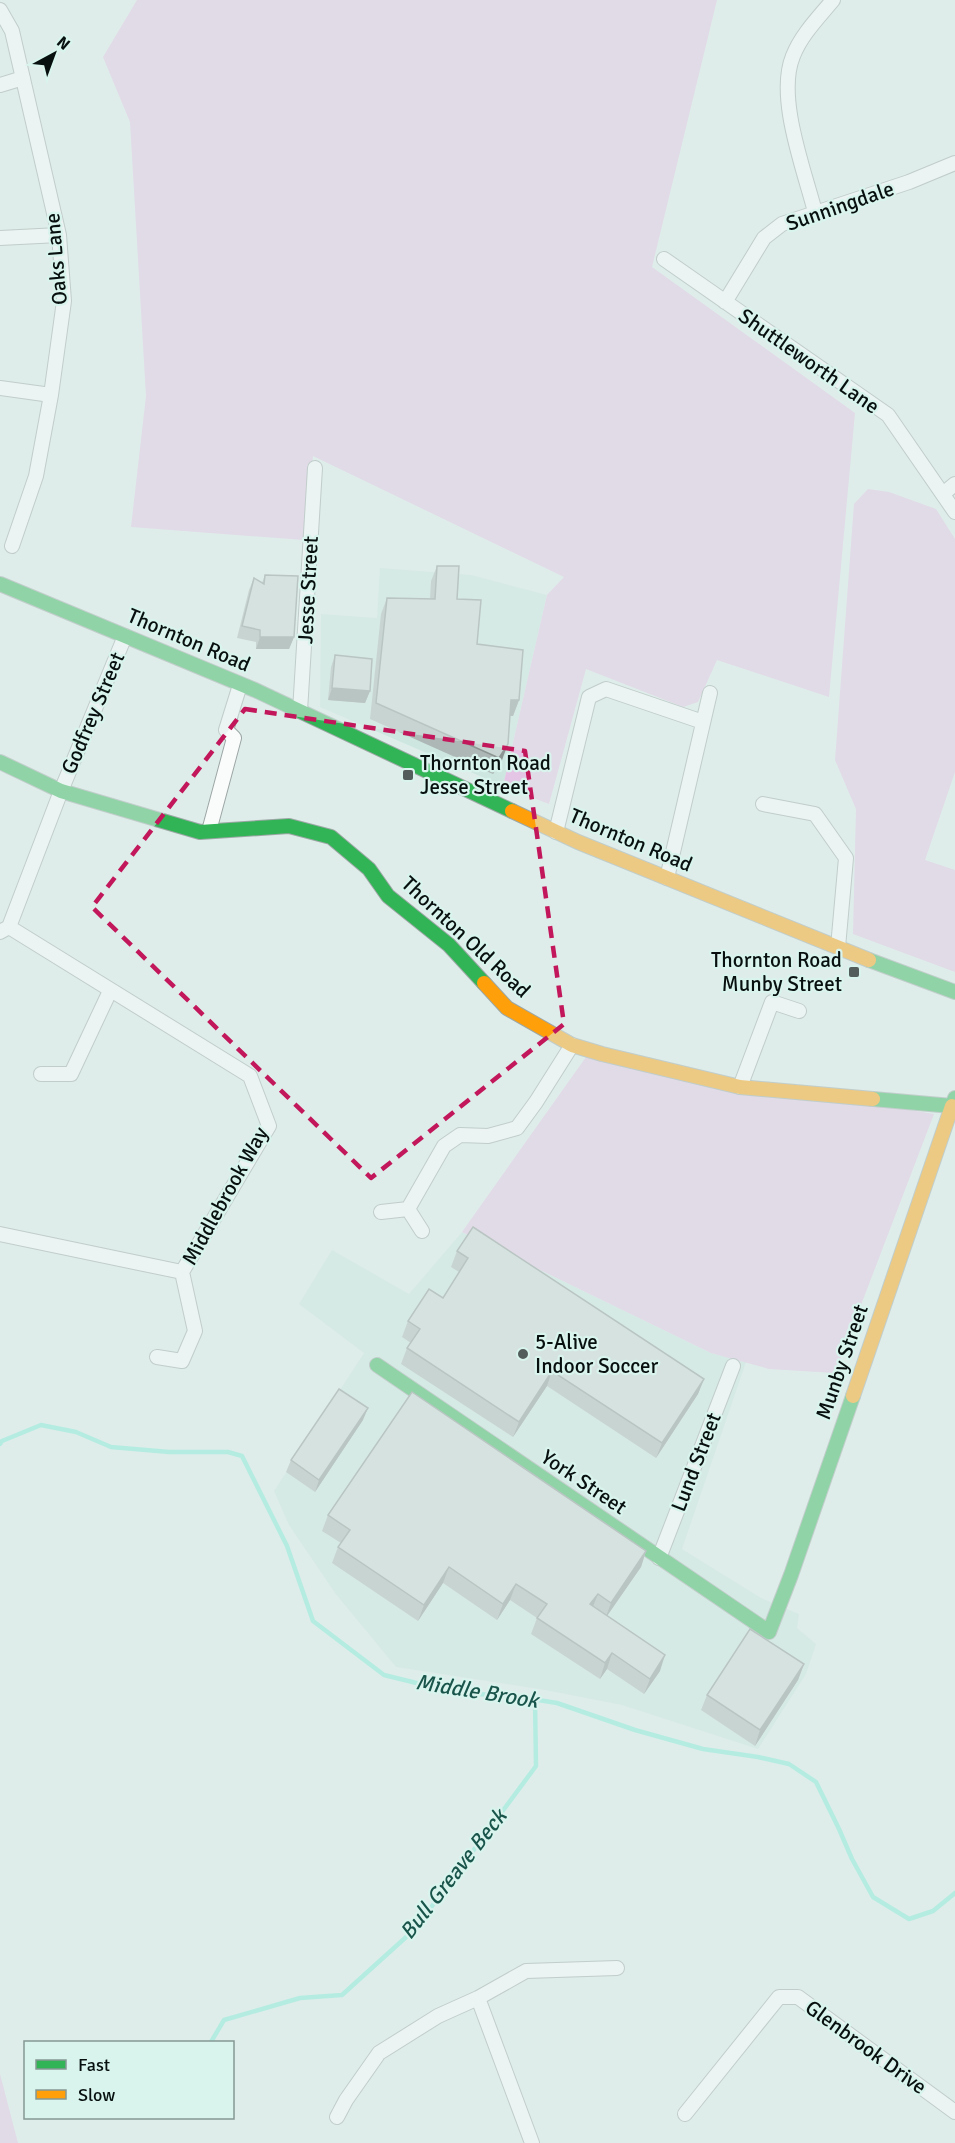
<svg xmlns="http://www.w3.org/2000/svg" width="955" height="2143" font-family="Signika,sans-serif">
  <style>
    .built { fill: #cde6e0 }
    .green { fill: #e5c5e6 }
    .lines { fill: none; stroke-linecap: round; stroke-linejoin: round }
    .stream { stroke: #83ead8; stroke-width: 4.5 }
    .street-casing { stroke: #9ca7a5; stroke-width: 16 }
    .fast-casing { stroke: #9ca7a5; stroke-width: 16 }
    .slow-casing { stroke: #9ca7a5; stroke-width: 16 }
    .street { stroke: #fafcfc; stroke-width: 14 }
    .fast { stroke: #30b455; stroke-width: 14 }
    .slow { stroke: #ff9f0a; stroke-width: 14 }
    .wall { fill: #adb7b5 }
    .shaded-wall { fill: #8d9593 }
    .building { fill: #c9d5d2; stroke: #8d9593; stroke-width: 1.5 }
    .marked { fill: none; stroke: #c2185b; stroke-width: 4.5; stroke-dasharray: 12 8; stroke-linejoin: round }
    .poi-dot { fill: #535d5b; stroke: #d9f3ed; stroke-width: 2 }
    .labels { text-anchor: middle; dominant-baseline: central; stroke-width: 4.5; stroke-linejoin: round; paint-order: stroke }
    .street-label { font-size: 21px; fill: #07100e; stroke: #d9f3ed }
    .poi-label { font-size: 21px; fill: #07100e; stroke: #d9f3ed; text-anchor: start }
    .water-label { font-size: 22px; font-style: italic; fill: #1a554b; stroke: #d9f3ed }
  </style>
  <rect width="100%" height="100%" fill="#dfedea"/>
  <path class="built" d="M380,568l91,7 76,20 -44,191 -183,-79 1,-93 56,4z
    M462,1232l249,121 35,9 -64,187 79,49 38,16 -2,14 19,16 -10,30 -48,75 -136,-44 -77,-15 -149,-23 -61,-74 -46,-68 -15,-34 90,-138 -65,-49 33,-54 77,44z"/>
  <path class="green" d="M137,0h580l-65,267 203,146 -26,284 -112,-37 -19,42 -15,5 -97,-38 -37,135 -46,-18 44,-191 17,-18 -251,-121 -9,84 -173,-13 15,-131 -16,-274 -27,-65z
    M868,489l21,3 47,17 19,30v233l-30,88 30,10v102l-102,-38 3,-125 -21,-49 19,-256z
    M586,1057l348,57 -99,259 -66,-4 -58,-16 -249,-121z
    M0,2074l18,69h-18z"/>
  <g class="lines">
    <path class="stream" d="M0,1444l2,-3 39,-16 35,7 35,15 58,5h59l14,4 45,90 26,75 71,54 73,18 56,3 44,7 78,27 68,19 55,8 31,7 27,18 23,47 13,30 21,38 36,22 24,-8 22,-18
      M211,2042l13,-22 76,-22 42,-3 73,-66 121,-163 -1,-67"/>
    <g class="street-casing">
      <path id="street" d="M0,10l12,21 47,204 5,66 -13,94 -15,81 -24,70
        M0,85l23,-7
        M815,212c-11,-43 -39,-115 -22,-156 8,-21 26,-39 40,-56
        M0,238l59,-3
        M664,259l224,156 67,97
        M725,302l39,-64 18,-14 127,-42 46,-19
        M0,388l51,7
        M943,494l12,-10
        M300,711l15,-243
        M763,804l52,10 31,44 -8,89
        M209,831l25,-93 -8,-8 14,-45
        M556,832l33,-135 17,-8 97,33
        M667,878l43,-185
        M0,932l9,-5 52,-136 64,-155
        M41,1074h30l39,-83
        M740,1087l32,-85 27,9
        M381,1212l27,-3
        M422,1231l-14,-22 36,-63 16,-11 28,1 29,-8 19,-26 36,-57
        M0,1234l182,38 87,-146 -19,-50 -241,-149
        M157,1357l25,4 13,-30 -13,-59
        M659,1558l74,-192
        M478,1998l54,145
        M685,2114l94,-117h19l157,115
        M337,2117l9,-17 33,-47 59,-37 40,-18 48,-27 91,-3"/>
    </g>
    <g class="fast-casing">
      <path id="fast" d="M0,584l255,106 257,121
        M0,762l61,29 139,41 89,-6 42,11 38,32 19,27 61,49 35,38
        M869,960l86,32
        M873,1099l79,7 3,-8
        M377,1365l392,267 22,-57 62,-179"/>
    </g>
    <g class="slow-casing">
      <path id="slow" d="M512,811l66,31 291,118
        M484,983l23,25 65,37 30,9 138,33 133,12
        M853,1396l99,-290"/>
    </g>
    <use href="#street" class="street"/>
    <use href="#fast" class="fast"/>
    <use href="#slow" class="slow"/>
  </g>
  <path class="wall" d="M437,566l20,33 20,45 42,56 -6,16h-3l-8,44 -9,14 -123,-55 11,-105 6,-16 43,1 1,-18z
    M265,575l29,62 -5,12h-33v-7l-19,-4 12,-48 5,-12 8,5z
    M335,655l35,36 -5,12 -37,-3 3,-33z
    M457,1251l247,128 -6,15 -42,64 -109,-72 -34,51 -112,-73 6,-16 4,-5 -9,-6 6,-16 35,-23 16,-26 -8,-5z
    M363,1420l-48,72 -29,-20 5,-12z
    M328,1515l318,36 -5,16 -34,48 53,56 -16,23 -37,-25 -7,10 -69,-45 6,-16 -27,-18 -13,20 -54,-37 -25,38 -86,-58 6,-16 3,-4 -19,-12z
    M804,1664l-6,16 -43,66 -54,-36 6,-15z"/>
  <path class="shaded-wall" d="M260,637h34l-5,12h-33z
    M332,688l38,3 -5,12 -37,-3z
    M511,700h8l-6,16 -8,-1z
    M508,744l-6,16 -9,14 6,-16z
    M552,1371l-5,15 -34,51 6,-15z
    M704,1379l-6,15 -42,64 6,-15z
    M368,1408l-5,12 -48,72 4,-12z
    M646,1551l-5,16 -36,52 6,-16z
    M449,1567l-6,16 -25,38 6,-16z
    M516,1584l-6,16 -13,20 6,-16z
    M598,1594l-6,15 -2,-5z
    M612,1653l-5,16 -7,10 5,-16z
    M665,1655l-5,16 -16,23 6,-15z
    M804,1664l-6,16 -43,66 5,-16z"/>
  <path class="building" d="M437,566h22l-2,33 24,1 -4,44 46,6 -4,50h-8l-3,44 -9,14 -123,-55 11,-105 48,1z
    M265,575l33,1 -4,61h-34v-7l-18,-4 12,-48 10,6z
    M335,655l37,4 -2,32 -38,-3z
    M473,1227l231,152 -42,64 -110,-72 -33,51 -112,-74 13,-19 -12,-8 21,-32 14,9 25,-40 -11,-7z
    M339,1389l29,19 -49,72 -28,-20z
    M412,1392l234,159 -35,52 -13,-9 -8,10 75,51 -15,24 -38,-26 -7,10 -68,-45 10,-14 -31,-20 -13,20 -54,-37 -25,38 -86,-58 12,-17 -22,-15z
    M750,1629l54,35 -44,66 -53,-35z"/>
  <path d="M0 0H955V2143H0ZM245,709l280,42 39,273 -193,154 -279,-271z" fill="#dfedea" fill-opacity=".55" fill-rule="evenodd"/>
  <path class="marked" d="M245,709l280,42 39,273 -193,154 -279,-271z"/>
  <g class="poi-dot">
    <rect x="402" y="769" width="12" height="12" rx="3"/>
    <rect x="848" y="966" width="12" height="12" rx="3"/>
    <circle cx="523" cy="1354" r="6"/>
  </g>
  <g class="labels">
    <g class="street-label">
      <text transform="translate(840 206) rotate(-19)">Sunningdale</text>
      <text transform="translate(56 259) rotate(-95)">Oaks Lane</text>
      <text transform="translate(809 361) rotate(35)">Shuttleworth Lane</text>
      <text transform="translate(308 590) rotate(-87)">Jesse Street</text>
      <text transform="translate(189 640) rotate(23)">Thornton Road</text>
      <text transform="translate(93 713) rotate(-67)">Godfrey Street</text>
      <text transform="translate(631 840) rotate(23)">Thornton Road</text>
      <text transform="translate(466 937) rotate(43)">Thornton Old Road</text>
      <text transform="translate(225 1196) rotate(-61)">Middlebrook Way</text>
      <text transform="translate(842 1362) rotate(-71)">Munby Street</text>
      <text transform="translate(696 1462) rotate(-69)">Lund Street</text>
      <text transform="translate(584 1482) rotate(34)">York Street</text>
      <text transform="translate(866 2047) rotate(36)">Glenbrook Drive</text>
    </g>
    <g class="poi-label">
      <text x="420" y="763">Thornton Road<tspan x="420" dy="24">Jesse Street</tspan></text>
      <text x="842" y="960" text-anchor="end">Thornton Road<tspan x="842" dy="24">Munby Street</tspan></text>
      <text x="535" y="1342">5-Alive<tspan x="535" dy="24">Indoor Soccer</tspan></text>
    </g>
    <g class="water-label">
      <text transform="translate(477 1691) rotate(9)">Middle Brook</text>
      <text transform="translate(453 1874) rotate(-52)">Bull Greave Beck</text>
    </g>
  </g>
  <rect x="24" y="2041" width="210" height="78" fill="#d9f3ed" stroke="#859894" stroke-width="1.5"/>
  <rect x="36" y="2060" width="30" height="9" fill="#30b455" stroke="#859894" stroke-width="1.5"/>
  <text x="78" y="2071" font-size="18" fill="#07100e">Fast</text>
  <rect x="36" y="2090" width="30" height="9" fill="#ff9f0a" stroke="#859894" stroke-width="1.5"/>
  <text x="78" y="2101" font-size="18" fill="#07100e">Slow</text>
  <g transform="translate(54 54) rotate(41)" stroke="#d9f3ed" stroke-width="4.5" paint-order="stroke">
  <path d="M0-4.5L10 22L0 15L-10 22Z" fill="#07100e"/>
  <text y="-9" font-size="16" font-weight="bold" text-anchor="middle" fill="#07100e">N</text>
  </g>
</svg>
